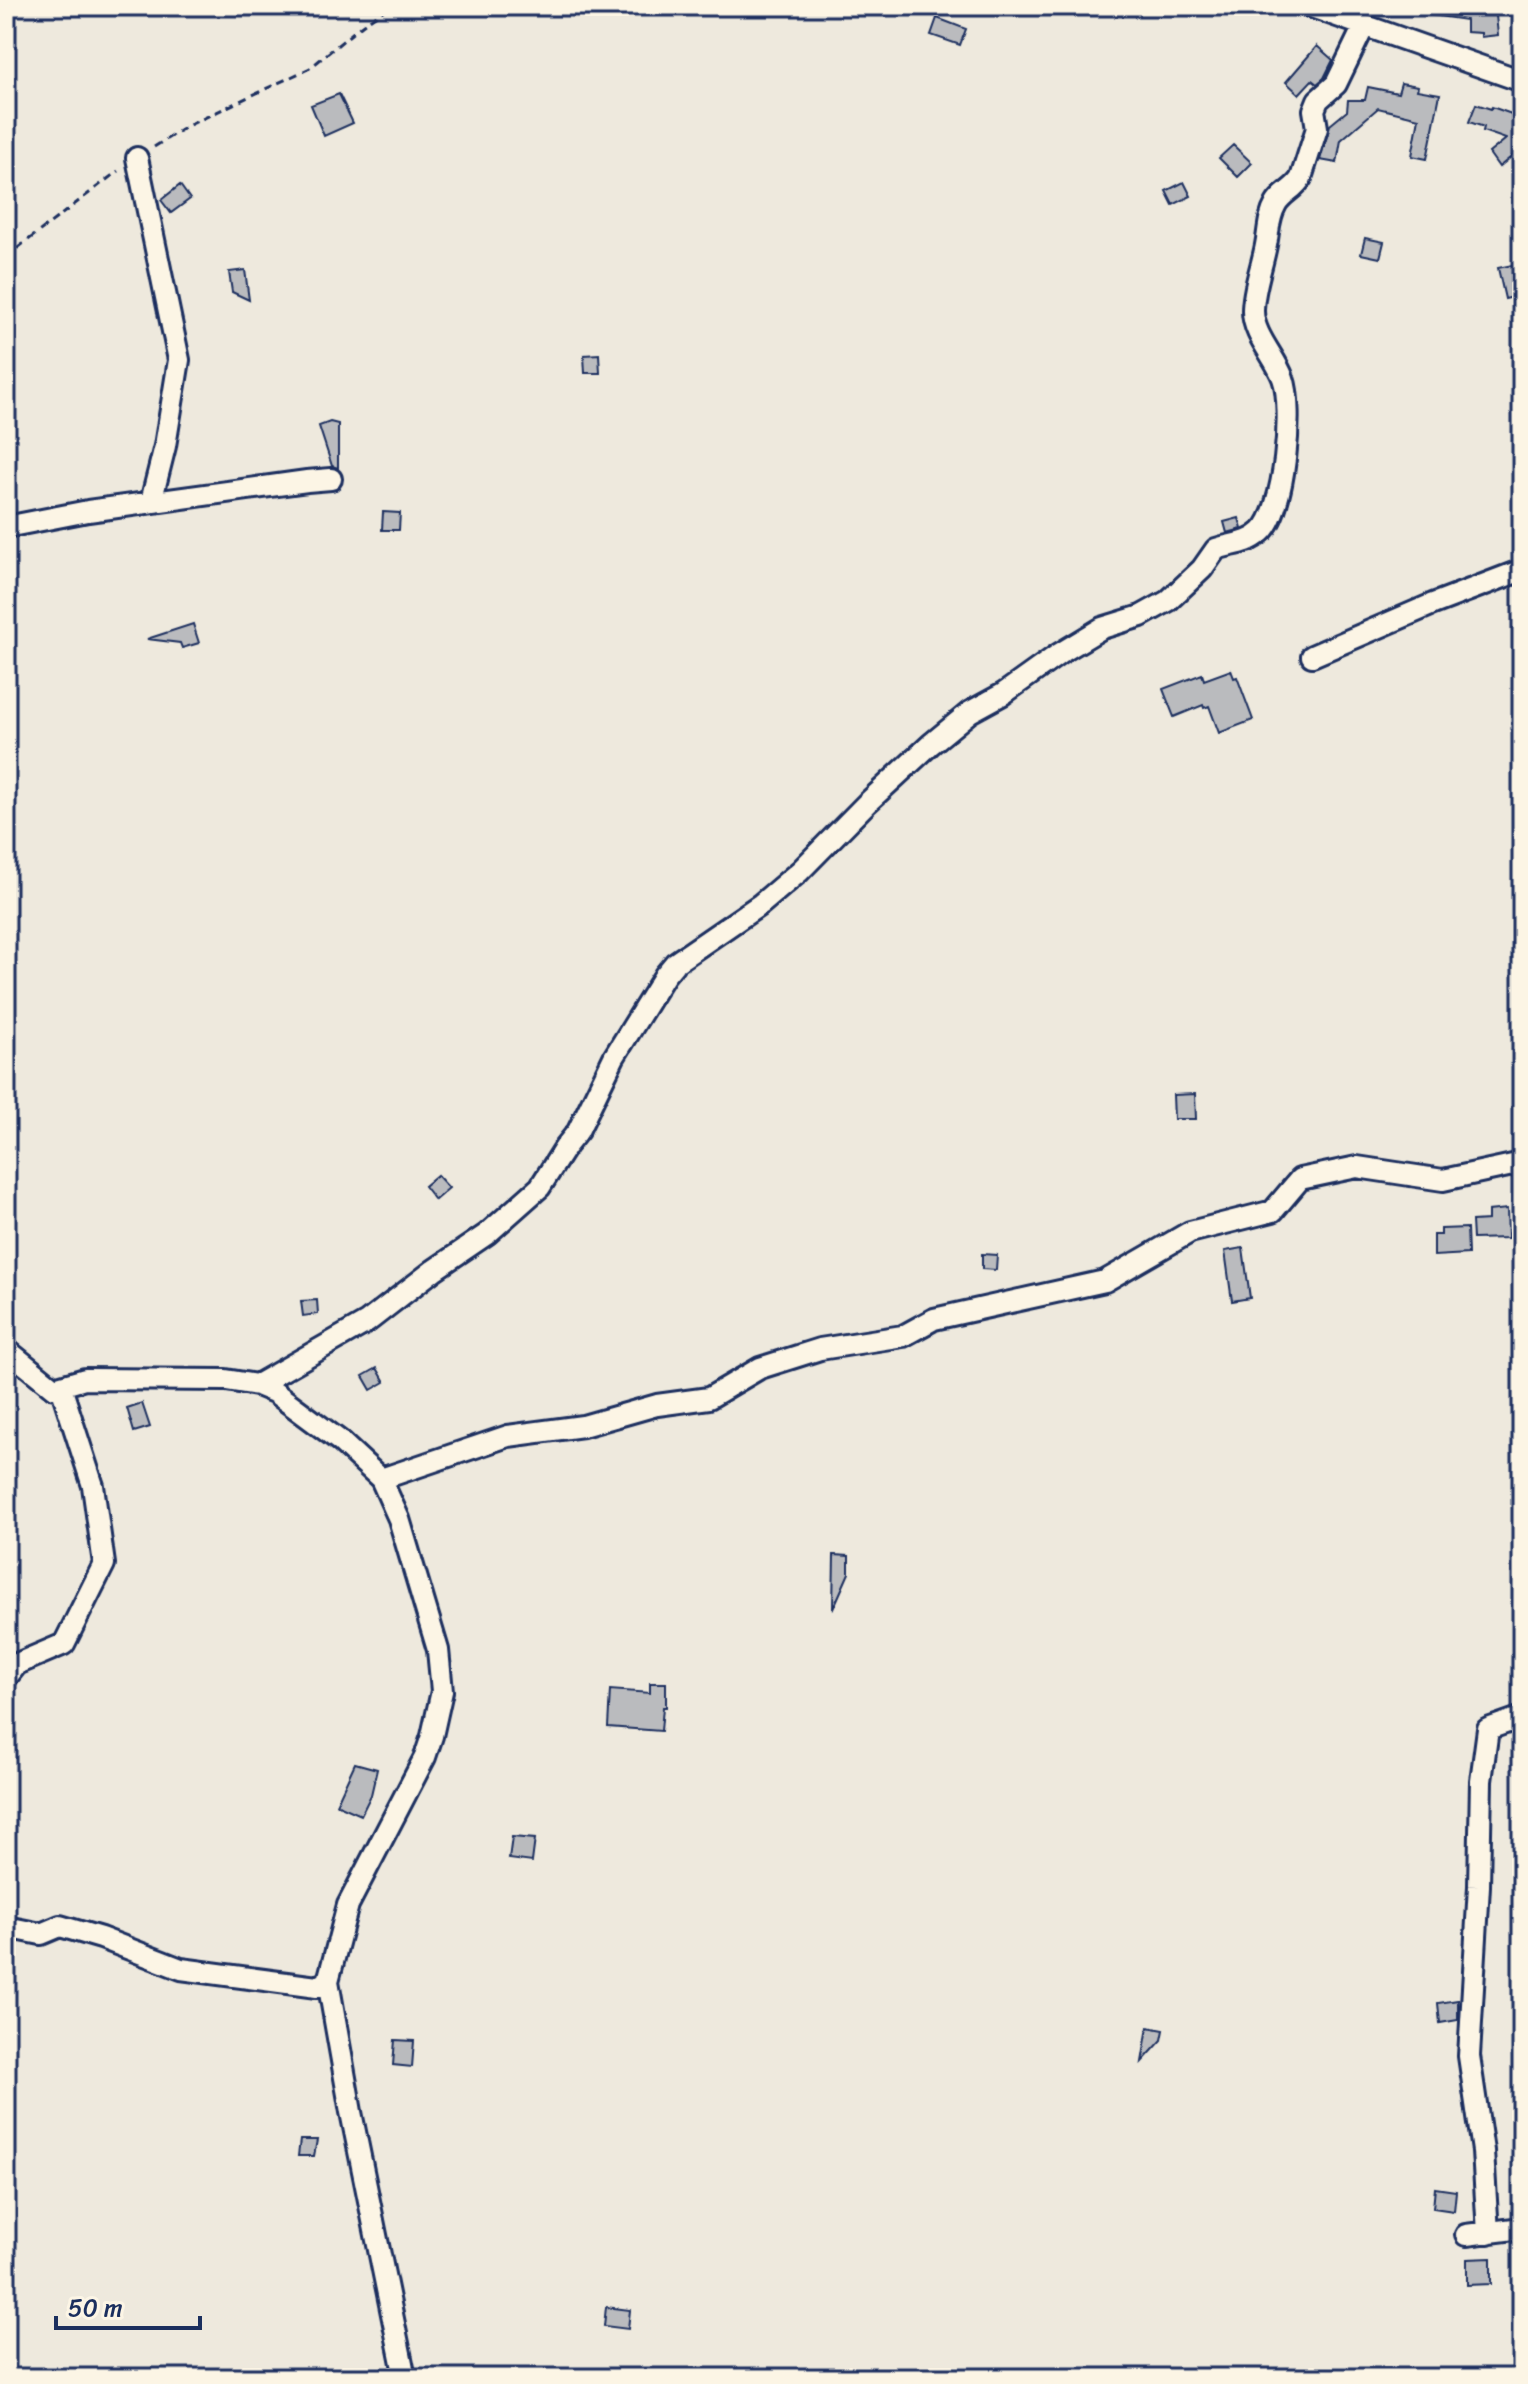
<svg xmlns="http://www.w3.org/2000/svg" width="1528" height="2384" font-family="Sriracha,sans-serif">
  <style>
    .building { fill: #babbbe; stroke: #1b2f5e; stroke-width: 2 }
    .lines { fill: none; stroke-linecap: round; stroke-linejoin: round }
    .minor-casing { stroke: #1b2f5e; stroke-width: 26 }
    .path { stroke: #1b2f5e; stroke-width: 3; stroke-dasharray: 8 6; stroke-linecap: butt }
    .minor { stroke: #fcf5e5; stroke-width: 20 }
  </style>
  <rect width="100%" height="100%" fill="#eee9dd"/>
  <filter id="ink" filterUnits="userSpaceOnUse"><feTurbulence type="fractalNoise" baseFrequency=".0125" numOctaves="2"/><feDisplacementMap in="SourceGraphic" scale="16" xChannelSelector="R" yChannelSelector="G"/><feConvolveMatrix kernelMatrix="1 2 1 2 8 2 1 2 1" color-interpolation-filters="sRGB"/></filter>
  <g filter="url(#ink)">
    <path class="building" d="M1432,6h63l3,29 -17,2v-4l-15,-1v-12l-35,-5z
      M937,18l29,11 -6,16 -29,-10z
      M1317,46l16,14 -9,18 -7,6 -5,-4 -13,14 -13,-12z
      M1401,83l17,3 -1,4 23,4 -13,65 -15,-3 7,-38 -41,-10 -37,32 -4,23 -17,-3 10,-35 17,-14 1,-11h17l3,-13 30,6z
      M339,94l14,29 -29,13 -13,-31z
      M1476,104l15,5 1,-2 28,10 2,31 -23,19 -10,-14 17,-14 -23,-8 1,-4 -15,-5z
      M1233,145l19,18 -14,14 -19,-19z
      M1184,182l7,14 -18,9 -7,-14z
      M180,185l10,14 -19,14 -10,-13z
      M1365,238l19,4 -4,16 -19,-4z
      M1512,265l10,7v23l-17,4 -7,-31z
      M245,270l4,30 -17,-8 -3,-20z
      M599,354l1,19h-15l-1,-18z
      M330,422l8,2v44l-6,-2 -13,-40z
      M383,512l17,1 -1,17h-17z
      M1239,518l3,11 -15,4 -3,-11z
      M193,624l6,19 -17,5 -2,-5 -33,-4z
      M1231,670l3,8 3,-1 16,43 -34,13 -10,-27 -5,2 -1,-3 -29,12 -11,-28 39,-15 2,6z
      M1195,1094l1,25h-22l-1,-24z
      M437,1175l12,13 -14,12 -11,-14z
      M1507,1209l1,29 -35,1 -1,-18 16,-1v-9z
      M1467,1228l1,26 -34,2v-21h7v-6z
      M1243,1248l7,50 -18,3 -7,-50z
      M982,1254l15,1 -1,15 -14,-1z
      M317,1300l1,14 -15,2 -2,-15z
      M377,1368l8,14 -14,8 -8,-14z
      M142,1403l8,24 -16,5 -7,-24z
      M834,1555l15,1v17l-16,36z
      M650,1683h16v24h-3l-2,24 -53,-4 2,-37 40,3z
      M355,1763l22,6 -6,26 -10,20 -25,-11z
      M512,1837l23,2 -3,23 -23,-3z
      M1458,2000v20l-18,3 -2,-20z
      M1148,2027l16,3 -2,10 -20,22z
      M395,2040l19,1 -2,26 -19,-2z
      M300,2140h17l-3,16h-16z
      M1435,2188l21,3 -2,20 -21,-3z
      M1491,2258v26l-24,1v-26z
      M606,2307l24,3 -2,19 -24,-3z"/>
    <g class="lines">
      <g class="minor-casing">
        <path id="minor" d="M1309,6l213,75
          M137,158l42,202 -14,86 -14,56
          M6,527l82,-16 219,-30 24,-2
          M1312,656l121,-52 89,-34
          M6,1349l48,39 31,-9 141,1 31,5 17,7 66,49 41,38 18,40 39,131 4,41 -10,45 -7,21 -77,148 -20,76 23,131 54,266
          M257,1385l110,-63 67,-52 53,-36 53,-47 26,-41 12,-15 36,-74 51,-82 10,-12 86,-59 39,-33 67,-68 64,-59 39,-32 33,-18 56,-40 43,-26 39,-12 27,-15 34,-32 14,-20c17,-6 31,-4 45,-17 24,-21 33,-125 22,-154 -8,-22 -30,-43 -30,-67 0,-22 9,-44 13,-66 3,-15 2,-27 10,-41 6,-11 19,-15 25,-26l16,-50 -3,-18 4,-10 18,-16 28,-58
          M381,1479l127,-43 75,-10 74,-21 52,-7 51,-30 60,-19 83,-13 31,-17 171,-38 85,-49 83,-21 27,-32 57,-12 86,13 79,-17
          M6,1678l11,-14 47,-20 40,-80 -11,-78 -32,-99
          M6,1927l35,7 19,-8 41,12 80,31 136,18 11,-6
          M1488,2233l-5,-82 -14,-95 10,-170 2,-105 7,-52 34,-12
          M1466,2235l56,-7"/>
      </g>
      <path class="path" d="M154,147l33,-21 123,-58 52,-43 28,-19
        M6,257l112,-86"/>
      <use href="#minor" class="minor"/>
    </g>
  </g>
  <rect width="1528" height="2384" fill="none" stroke="#fcf5e5" stroke-width="32"/>
  <rect x="16" y="16" width="1496" height="2352" fill="none" stroke="#1b2f5e" stroke-width="3" filter="url(#ink)"/>
  <path d="M56 2316v12h144v-12" fill="none" stroke="#1b2f5e" stroke-width="4"/>
  <text x="68" y="2316" font-size="24" fill="#1b2f5e" stroke="#fcf5e5" stroke-width="6" paint-order="stroke">50 m</text>
</svg>
